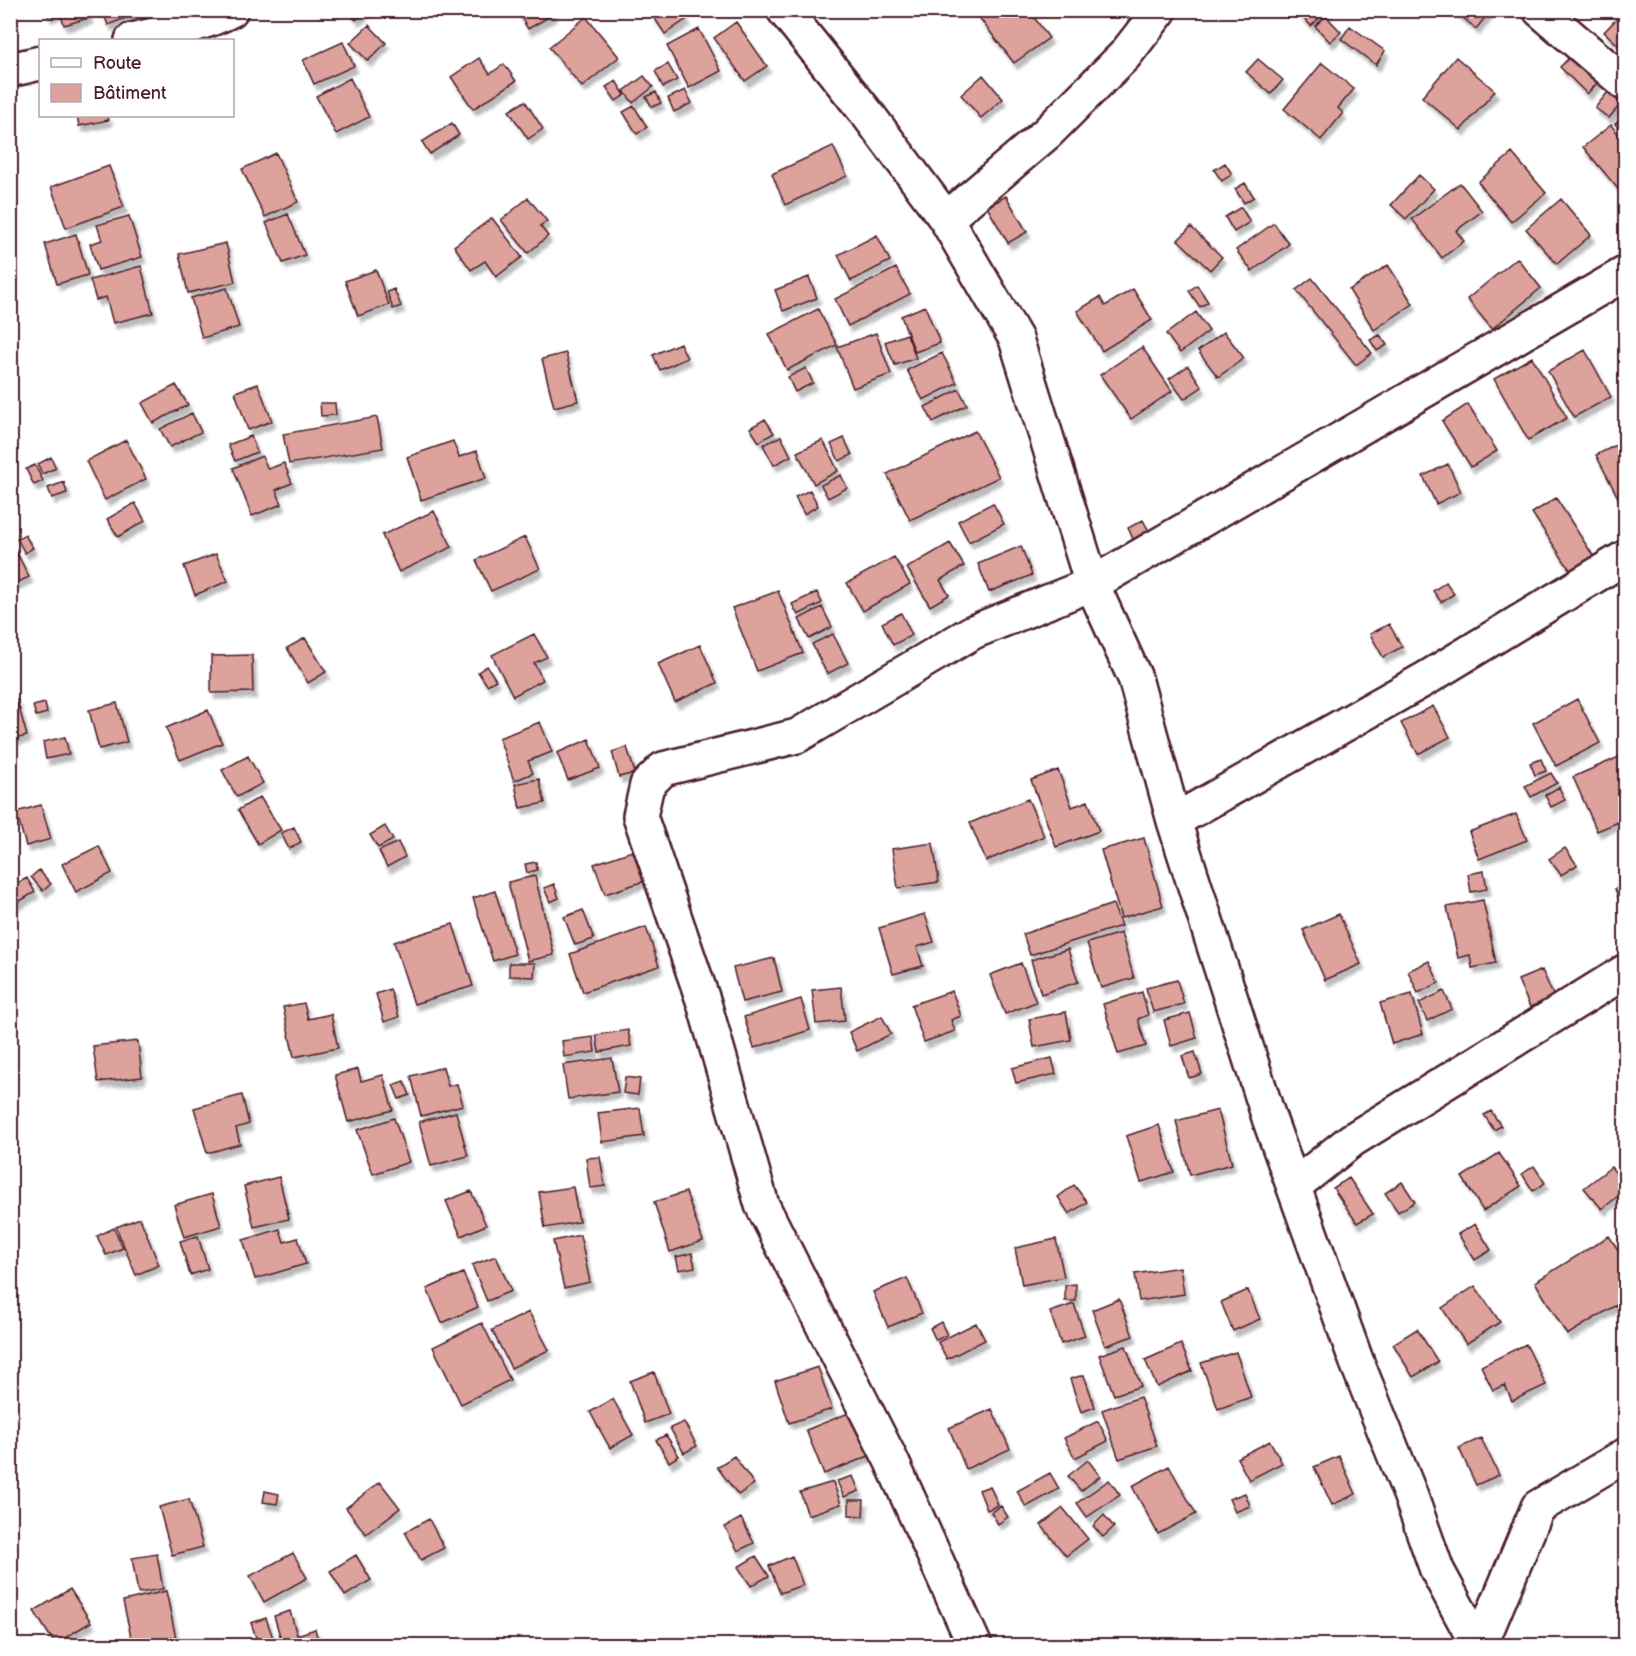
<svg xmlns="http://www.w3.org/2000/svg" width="1636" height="1656" font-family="'Balsamiq Sans',sans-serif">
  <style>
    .building { fill: #dca29b; stroke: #4a1f2b; stroke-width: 1.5; filter: url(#shadow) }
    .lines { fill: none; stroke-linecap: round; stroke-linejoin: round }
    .minor-casing { stroke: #4a1f2b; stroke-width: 38 }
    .minor { stroke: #fff; stroke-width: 33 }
  </style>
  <defs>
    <filter id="shadow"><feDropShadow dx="3.5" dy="6" stdDeviation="1.5" flood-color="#0004"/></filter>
  </defs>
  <rect width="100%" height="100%" fill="#fff"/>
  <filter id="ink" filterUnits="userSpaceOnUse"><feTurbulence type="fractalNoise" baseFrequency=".0167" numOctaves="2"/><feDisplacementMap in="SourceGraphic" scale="12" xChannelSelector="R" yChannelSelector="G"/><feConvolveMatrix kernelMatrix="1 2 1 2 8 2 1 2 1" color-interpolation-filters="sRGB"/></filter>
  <g filter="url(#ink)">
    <path class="building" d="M46,10h41l2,8 -25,7 -4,-13 -12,4z
      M102,10h35l1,3 -30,12z
      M348,10h18l1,1 -11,9z
      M517,10h35l2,4 -26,15z
      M649,10h32l6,9 -22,15z
      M985,10h44l20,28 -35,25 -36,-47z
      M1296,10h32l-17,16z
      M1454,10h37l-15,19z
      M1622,13l4,3v36l-22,-20z
      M1326,16l15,16 -11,10 -15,-16z
      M586,17l33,40 -37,30 -33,-40z
      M736,22l31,44 -22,15 -31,-43z
      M369,25l17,18 -18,18 -18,-18z
      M1350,26l35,25 -9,14 -35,-26z
      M699,29l22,42 -32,17 -22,-42z
      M343,42l11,24 -40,18 -11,-24z
      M1574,53l27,26 -14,15 -27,-27z
      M1456,57l39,34 -34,39 -39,-33z
      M479,58l11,16 14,-10 12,17 -43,28 -22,-32z
      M1258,59l25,21 -12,14 -25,-22z
      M1322,63l32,26 -16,19 5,5 -22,27 -37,-31z
      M668,64l9,16 -14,7 -8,-16z
      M983,75l20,24 -22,19 -20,-23z
      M644,76l9,11 -20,16 -9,-12z
      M350,78l19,39 -33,17 -20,-38z
      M616,81l9,14 -9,6 -10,-14z
      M1611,88l14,11 -16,19 -14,-10z
      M685,90l7,13 -18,9 -6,-14z
      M656,92l5,11 -9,4 -6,-10z
      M525,101l18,28 -15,10 -19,-28z
      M634,106l13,21 -10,7 -14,-22z
      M1626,115v17l-2,2 -9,-10z
      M77,116h31l1,4 -30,6z
      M452,123l7,12 -29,19 -8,-12z
      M1611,125l15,18v40l-8,6 -35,-42z
      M833,146l14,30 -62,29 -13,-31z
      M276,153l22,49 -33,15 -23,-48z
      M1512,153l34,40 -35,29 -33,-40z
      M1225,163l7,11 -10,7 -8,-11z
      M109,166l15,41 -58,21 -15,-41z
      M1419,175l15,14 -28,30 -15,-14z
      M1245,183l9,14 -10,6 -9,-14z
      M1460,183l22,28 -26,20 8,10 -22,17 -30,-39z
      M1006,196l21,36 -19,11 -21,-36z
      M528,198l19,23 -7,5 8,10 -20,17 -27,-33z
      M1561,199l30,36 -34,29 -31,-35z
      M1241,207l9,15 -16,10 -9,-15z
      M288,214l17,41 -22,8 -17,-40z
      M129,216l13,41 -44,13 -8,-26 12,-4 -5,-15z
      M492,218l30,39 -26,20 -11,-16 -14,9 -17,-24z
      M1274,223l15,21 -37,27 -16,-21z
      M1191,227l31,30 -12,13 -32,-30z
      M76,234l12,41 -31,9 -12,-40z
      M877,235l13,26 -39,20 -13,-26z
      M226,243l9,39 -47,11 -9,-39z
      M1517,258l24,30 -49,41 -25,-30z
      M1388,265l25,39 -39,26 -25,-40z
      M141,266l12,47 -40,10 -7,-26 -10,3 -6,-20z
      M896,268l14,26 -62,32 -13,-27z
      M376,270l13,35 -31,11 -13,-35z
      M809,277l8,21 -34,13 -8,-21z
      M1312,278l60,75 -16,12 -60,-75z
      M1197,285l11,17 -8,5 -11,-16z
      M227,288l12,39 -37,11 -11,-40z
      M394,289l7,17 -8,3 -6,-17z
      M1133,289l19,31 -50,31 -25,-40 23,-14 5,9z
      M925,306l15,37 -25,9 -14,-36z
      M818,309l19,36 -50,25 -18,-36z
      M1196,312l13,19 -29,22 -14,-19z
      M1224,332l20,26 -26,19 -20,-26z
      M876,333l15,41 -38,14 -16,-41z
      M907,334l9,24 -21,7 -10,-23z
      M1380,335l7,10 -10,6 -7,-11z
      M680,343l7,15 -27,12 -7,-15z
      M1142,347l30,44 -41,28 -31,-44z
      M1585,350l26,47 -37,20 -26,-46z
      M566,353l12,48 -24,6 -12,-48z
      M942,353l15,30 -34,17 -16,-30z
      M1532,357l35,61 -39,22 -34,-61z
      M1188,366l14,21 -18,12 -15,-20z
      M806,368l7,15 -18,9 -7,-15z
      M258,384l14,37 -24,9 -13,-38z
      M176,385l12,20 -35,18 -11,-20z
      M959,389l8,16 -34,17 -8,-15z
      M320,403h15l1,12 -15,1z
      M1468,404l29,47 -26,16 -29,-46z
      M192,413l9,19 -31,15 -10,-18z
      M377,417l6,31 -94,16 -6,-30z
      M765,419l9,14 -15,9 -9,-14z
      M975,431l24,46 -89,43 -23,-46z
      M251,436l6,16 -22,9 -7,-16z
      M781,436l10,20 -17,9 -11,-20z
      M844,438l8,17 -13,6 -8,-17z
      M126,440l20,39 -41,21 -19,-39z
      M823,440l15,31 -24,13 -17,-32z
      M1626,440v66l-3,1 -27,-52z
      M453,441l6,16 18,-6 9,27 -65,22 -14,-43z
      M262,456l6,13 16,-6 8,20 -16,7 6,14 -30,12 -19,-48z
      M51,457l5,11 -14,6 -4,-10z
      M1448,464l13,28 -25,12 -13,-28z
      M35,465l8,16 -9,4 -8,-16z
      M841,475l6,13 -19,10 -7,-13z
      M64,482l3,11 -15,5 -4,-10z
      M810,490l8,16 -14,8 -9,-17z
      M1556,498l45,70 -23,14 -46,-69z
      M135,503l10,18 -27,16 -11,-18z
      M993,503l11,21 -35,18 -11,-21z
      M434,511l18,36 -53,25 -17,-37z
      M1143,520l9,17 -16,8 -8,-17z
      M25,535l8,13 -8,5 -8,-14z
      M525,537l15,32 -49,22 -15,-31z
      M10,539l19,38 -19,9z
      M950,543l14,23 -24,14 9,15 -19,11 -23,-38z
      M1021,546l11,29 -43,17 -11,-28z
      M216,554l12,27 -33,14 -11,-29z
      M894,557l16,27 -47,27 -16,-28z
      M1446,582l8,12 -13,8 -8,-11z
      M778,591l25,62 -46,18 -25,-63z
      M817,592l5,11 -24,12 -6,-11z
      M822,607l10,20 -23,12 -10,-20z
      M901,613l11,22 -19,10 -11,-22z
      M1389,624l13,23 -19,10 -13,-23z
      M534,634l13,23 -13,6 9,17 -30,16 -21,-41z
      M833,634l15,29 -21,11 -15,-30z
      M305,638l21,34 -18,11 -21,-35z
      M700,645l17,38 -42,19 -17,-38z
      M252,655l1,37 -42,1v-37z
      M487,666l9,14 -9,5 -9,-13z
      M1577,699l23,44 -44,23 -23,-43z
      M17,700l10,36 -17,4v-38z
      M45,703l2,10 -11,3 -3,-10z
      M117,703l10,39 -28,7 -10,-39z
      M1433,706l17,31 -32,17 -17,-31z
      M208,710l14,33 -42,17 -14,-32z
      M540,722l12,30 -24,9 5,12 -19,8 -15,-43z
      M65,737l4,17 -23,5 -3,-17z
      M589,739l11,29 -32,12 -11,-27z
      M627,747l8,26 -16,4 -7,-25z
      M1626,754v65l-29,12 -24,-54z
      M248,756l15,27 -26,14 -15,-27z
      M1541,759l5,12 -11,4 -5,-12z
      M1058,770l14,37 16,-6 11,30 -43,16 -25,-67z
      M1551,773l6,10 -26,14 -6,-11z
      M539,779l6,24 -25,5 -5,-24z
      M1559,787l6,13 -14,7 -6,-12z
      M260,797l21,33 -23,14 -20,-34z
      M1028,799l16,37 -58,25 -16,-38z
      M41,805l10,34 -25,7 -10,-34z
      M1516,814l11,26 -48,19 -10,-27z
      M385,826l8,14 -15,8 -8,-13z
      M294,827l7,15 -12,7 -8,-16z
      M1144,838l19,68 -42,12 -20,-68z
      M398,842l7,15 -18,10 -8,-16z
      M933,843l6,39 -41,6 -6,-39z
      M99,846l13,27 -36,19 -14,-28z
      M1565,848l12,17 -16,10 -12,-16z
      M638,849l10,31 -43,14 -11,-30z
      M536,862l1,8 -10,3 -2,-9z
      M39,870l12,14 -8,7 -12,-14z
      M1484,871l3,18 -16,3 -3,-18z
      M535,876l19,79 -26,6 -20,-79z
      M27,878l8,14 -23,14 -2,-19z
      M554,884l5,14 -9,4 -6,-14z
      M1626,885v18l-5,2 -6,-16z
      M495,891l20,63 -22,7 -20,-63z
      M1483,900l13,63 -24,5 -2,-13 -12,3 -11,-51z
      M1113,904l8,22 -91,29 -7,-21z
      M583,910l11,29 -19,6 -11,-28z
      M925,914l9,28 -17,5 6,19 -30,8 -14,-46z
      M1339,914l22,50 -36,16 -22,-50z
      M453,924l20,62 -59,18 -20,-62z
      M646,927l13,39 -76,26 -13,-38z
      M1121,933l13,45 -33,10 -14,-45z
      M1068,949l10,33 -37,12 -10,-34z
      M774,958l8,34 -40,10 -9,-34z
      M1429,961l10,22 -21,10 -10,-22z
      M509,963h26l-1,14 -25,-1z
      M1021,963l15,39 -31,12 -15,-39z
      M1542,970l12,27 -24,10 -12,-27z
      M1177,980l7,24 -31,8 -7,-24z
      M841,987l4,34 -29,3 -4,-34z
      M390,989l9,28 -15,5 -8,-28z
      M952,991l9,25 -10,4 4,11 -31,11 -13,-37z
      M1444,991l8,18 -25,12 -8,-18z
      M1142,992l6,23 -10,4 8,27 -28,8 -15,-50z
      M1412,994l11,40 -31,10 -12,-41z
      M801,999l9,31 -56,18 -10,-31z
      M304,1003l4,16 23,-5 7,34 -44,9 -11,-50z
      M1066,1012l5,28 -37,7 -5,-28z
      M1190,1013l7,25 -26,8 -7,-26z
      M882,1016l9,18 -34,17 -8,-19z
      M628,1030l3,16 -32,6 -3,-17z
      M593,1037l2,15 -31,5 -2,-16z
      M138,1041l4,36 -44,5 -5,-36z
      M1195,1052l7,22 -13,4 -7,-22z
      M612,1058l6,34 -50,7 -5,-34z
      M1052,1058l4,16 -40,9 -4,-15z
      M443,1067l5,19 9,-2 6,21 -42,11 -10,-40z
      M358,1069l3,12 22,-6 10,35 -45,12 -13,-47z
      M625,1077l15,2 -2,16 -15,-2z
      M404,1081l6,14 -11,4 -6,-14z
      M242,1095l7,29 -13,4 4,16 -33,9 -13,-45z
      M640,1108l4,28 -42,6 -4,-29z
      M1218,1110l14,54 -42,11 -14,-54z
      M1491,1111l10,15 -7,4 -10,-15z
      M456,1112l12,44 -37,10 -12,-44z
      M394,1118l15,44 -36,12 -16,-44z
      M1159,1125l15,47 -33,10 -15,-46z
      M1499,1153l22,33 -38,25 -21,-34z
      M600,1157l5,29 -15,2 -4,-30z
      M1534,1166l11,17 -12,8 -11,-17z
      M1611,1167l15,18v5l-24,19 -18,-21z
      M279,1177l10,42 -35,8 -10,-41z
      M1349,1178l24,36 -16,9 -24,-35z
      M1402,1182l13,20 -17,10 -13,-19z
      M1074,1185l13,17 -18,12 -11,-17z
      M573,1187l6,35 -34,6 -6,-36z
      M471,1191l15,34 -25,11 -15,-35z
      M686,1192l17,49 -33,11 -16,-50z
      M212,1194l9,32 -37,11 -10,-32z
      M140,1218l19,47 -23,10 -20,-48z
      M1475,1224l16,26 -16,10 -17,-26z
      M114,1228l9,20 -17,7 -9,-19z
      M280,1229l4,13 14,-4 8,26 -51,15 -12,-39z
      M580,1235l10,47 -26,6 -11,-47z
      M198,1236l10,33 -18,6 -10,-34z
      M1609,1236l17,26v37l-59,36 -32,-53z
      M1056,1239l8,38 -42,8 -7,-37z
      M692,1253l3,14 -16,3 -3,-13z
      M496,1256l15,35 -24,10 -15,-36z
      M1180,1267l4,27 -45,7 -4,-27z
      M463,1273l15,34 -36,16 -15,-34z
      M907,1278l15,35 -34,14 -15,-35z
      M1076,1284v17h-11v-16z
      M1475,1286l25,36 -34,22 -24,-36z
      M1248,1290l12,29 -27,12 -12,-29z
      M1119,1299l14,37 -28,10 -13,-36z
      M1074,1304l11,32 -24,8 -11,-32z
      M529,1312l20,38 -38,18 -19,-38z
      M941,1322l6,13 -11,5 -6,-12z
      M482,1323l28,57 -49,24 -28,-57z
      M976,1323l9,17 -38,19 -9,-17z
      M1417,1329l21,33 -25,15 -20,-33z
      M1181,1344l11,27 -35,16 -12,-27z
      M1526,1344l20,41 -34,16 -7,-16 -12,5 -12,-24z
      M1126,1346l15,40 -27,9 -15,-40z
      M1236,1352l15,45 -33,12 -17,-46z
      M818,1367l14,42 -43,14 -14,-42z
      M654,1372l15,42 -24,9 -15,-42z
      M1084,1375l11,32 -14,5 -11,-33z
      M1140,1397l17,49 -38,13 -17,-49z
      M613,1399l20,36 -23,13 -20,-36z
      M992,1409l18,40 -44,20 -17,-41z
      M851,1412l18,44 -45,18 -18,-44z
      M1098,1421l10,20 -33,17 -11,-20z
      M684,1422l13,24 -13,7 -14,-25z
      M666,1435l13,21 -10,6 -13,-22z
      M1481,1438l18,37 -23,10 -17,-37z
      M1270,1441l12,22 -33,17 -12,-22z
      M734,1456l20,28 -16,11 -21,-28z
      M1339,1456l17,38 -24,11 -18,-38z
      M1088,1460l12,16 -19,15 -13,-15z
      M1169,1466l27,48 -38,20 -26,-48z
      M1050,1473l9,16 -33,18 -9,-16z
      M853,1476l6,15 -15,6 -7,-16z
      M1109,1480l11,15 -33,22 -10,-14z
      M380,1482l20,26 -34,26 -20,-26z
      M833,1482l8,22 -33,11 -8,-23z
      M990,1486l8,19 -11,5 -8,-20z
      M265,1491l14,3 -2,10 -14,-2z
      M1245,1493l5,13 -15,6 -6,-13z
      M189,1499l14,48 -31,8 -13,-48z
      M849,1500h15l-1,16 -14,-1z
      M1001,1506l7,11 -10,7 -7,-12z
      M1063,1508l25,31 -22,17 -25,-31z
      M1104,1515l10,12 -11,10 -10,-11z
      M741,1518l13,25 -16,8 -13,-24z
      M429,1519l15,29 -23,12 -16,-28z
      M293,1553l14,25 -43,24 -14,-26z
      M157,1554l6,35 -25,4 -6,-35z
      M356,1555l15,25 -26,16 -15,-25z
      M756,1556l13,20 -18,10 -13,-19z
      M792,1556l11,29 -23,8 -11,-27z
      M70,1589l21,33 -36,22 -21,-33z
      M166,1591l10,47 -34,8h-9l-10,-45z
      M290,1611l7,24 18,-6 5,17h-37l-9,-30z
      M266,1618l7,20 -15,5 -7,-20z
      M189,1637l5,9 -21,-1z"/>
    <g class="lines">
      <g class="minor-casing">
        <path id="minor" d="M784,10l85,106 77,103 70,120 76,245 43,94 39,143 96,300 86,239 54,134 27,76 41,76
          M1540,10l86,74
          M132,40c33,-8 68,-14 99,-30
          M10,70l30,-7
          M946,219l101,-86 78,-78 35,-45
          M1174,821l253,-143 199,-121
          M1294,1186l58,-46 274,-169
          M975,1646l-84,-186 -129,-255 -58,-202 -64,-187 7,-31 16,-16 134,-33 176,-104 119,-48 534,-311
          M1480,1646l58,-139 88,-52"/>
      </g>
      <use href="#minor" class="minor"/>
    </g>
  </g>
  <rect width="1636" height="1656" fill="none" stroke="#fff" stroke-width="36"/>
  <rect x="18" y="18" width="1600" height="1620" fill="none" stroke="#4a1f2b" stroke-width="2" filter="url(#ink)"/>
  <rect x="39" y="39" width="195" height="78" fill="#ffffff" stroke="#b7a5aa" stroke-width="1.5"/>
  <rect x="51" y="58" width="30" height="9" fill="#ffffff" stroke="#b7a5aa" stroke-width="1.5"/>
  <text x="93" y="69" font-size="18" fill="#4a1f2b">Route</text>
  <rect x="51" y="84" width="30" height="18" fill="#dca29b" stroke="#b7a5aa" stroke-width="1.5"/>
  <text x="93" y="99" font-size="18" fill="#4a1f2b">Bâtiment</text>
</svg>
